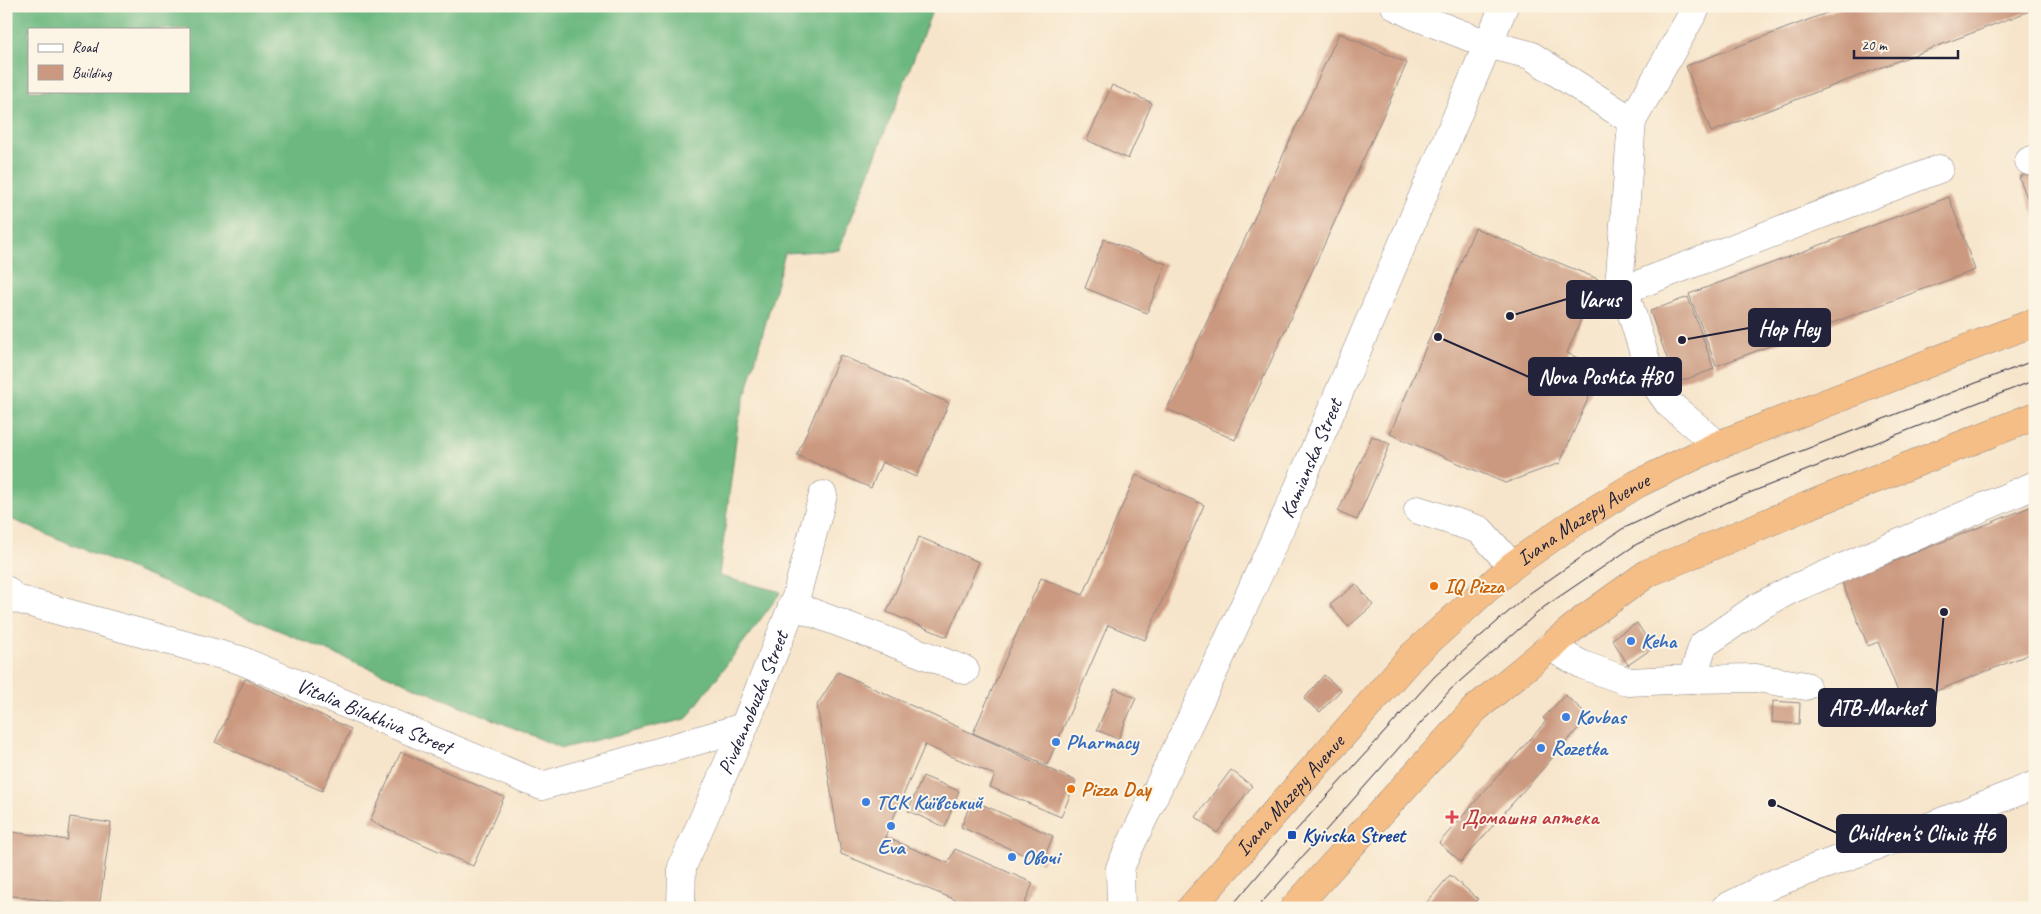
<svg xmlns="http://www.w3.org/2000/svg" width="2041" height="914" font-family="Caveat,sans-serif">
  <style>
    .forest { fill: #6cb880; stroke: #476d5e; fill-rule: evenodd }
    .building { fill: #cb997f }
    .lines { fill: none; stroke-linecap: round; stroke-linejoin: round }
    .minor-casing { stroke: #8c8483; stroke-width: 29 }
    .highway-casing { stroke: #8c8483; stroke-width: 29 }
    .minor { stroke: #fff; stroke-width: 28 }
    .highway { stroke: #f5be86; stroke-width: 28 }
    .tram { stroke: #22223b; stroke-width: 1 }
    .food-dot { fill: #e8710a; stroke: #fcf5e5; stroke-width: 2 }
    .shop-dot { fill: #3f7fe0; stroke: #fcf5e5; stroke-width: 2 }
    .health-dot { fill: #e0444e; stroke: #fcf5e5; stroke-width: 2 }
    .transit-dot { fill: #1a4fb4; stroke: #fcf5e5; stroke-width: 2 }
    .labels { text-anchor: middle; dominant-baseline: central; stroke-width: 4; stroke-linejoin: round; paint-order: stroke }
    .street-label { font-size: 21px; fill: #22223b; stroke: #fcf5e5 }
    .food-label { font-size: 21px; font-weight: bold; fill: #c56008; stroke: #fcf5e5; text-anchor: start }
    .shop-label { font-size: 21px; font-weight: bold; fill: #366cbe; stroke: #fcf5e5; text-anchor: start }
    .health-label { font-size: 21px; font-weight: bold; fill: #be3a42; stroke: #fcf5e5; text-anchor: start }
    .transit-label { font-size: 21px; font-weight: bold; fill: #164399; stroke: #fcf5e5; text-anchor: start }
    .leader { fill: none; stroke: #22223b; stroke-width: 2 }
    .callout-dot { fill: #22223b; stroke: #fcf5e5; stroke-width: 2 }
    .callout { fill: #22223b; stroke: #22223b; stroke-width: 2 }
    .callout-label { font-size: 22px; text-anchor: middle; font-weight: bold; fill: #fff }
  </style>
  <rect width="100%" height="100%" fill="#fcf5e5"/>
  <filter id="ink" filterUnits="userSpaceOnUse"><feTurbulence type="fractalNoise" baseFrequency=".02" numOctaves="2"/><feDisplacementMap in="SourceGraphic" scale="10" xChannelSelector="R" yChannelSelector="G"/><feConvolveMatrix kernelMatrix="1 2 1 2 8 2 1 2 1" color-interpolation-filters="sRGB"/></filter>
  <filter id="wash" filterUnits="userSpaceOnUse"><feTurbulence type="fractalNoise" baseFrequency=".0096" numOctaves="4" result="noise"/><feDisplacementMap in="SourceGraphic" scale="20" xChannelSelector="R" yChannelSelector="G"/><feGaussianBlur stdDeviation="1.12" result="paint"/><feColorMatrix in="noise" values="0 0 0 0 0 0 0 0 0 0 0 0 0 0 0 0 0 1.4 0 .05"/><feComposite in="paint" operator="in"/></filter>
  <g filter="url(#wash)">
    <rect width="100%" height="100%" fill="#f7e5cb"/>
    <path class="forest" d="M6,6h928l-95,244 -54,3 -47,170 -19,153 62,16 -95,127 -124,29 -556,-231zM29,29h160v62h-160z"/>
    <g id="blocks">
      <path class="building" d="M1845,6h190v3l-324,123 -25,-66z
        M1339,33l68,30 -172,377 -68,-31z
        M1112,85l40,18 -24,56 -41,-19z
        M2035,171v47l-16,-41z
        M1949,197l26,73 -259,96 -27,-72z
        M1475,228l123,51 -31,74 34,16 -41,94 -55,20 -115,-49z
        M1104,239l62,25 -19,49 -62,-25z
        M1688,297l26,72 -38,14 -26,-72z
        M840,355l109,48 -33,74 -34,-15 -11,26 -74,-33z
        M1372,436l18,8 -33,76 -19,-8z
        M1136,475l68,30 -59,135 -37,-15 -61,140 -74,-32 68,-155 42,17z
        M2035,505v147l-132,52 -25,-62 -10,4 -26,-64z
        M919,537l60,25 -32,75 -60,-25z
        M1356,584l17,21 -25,22 -18,-22z
        M1637,623l16,25 -25,17 -16,-26z
        M838,672l238,109 -15,36 -71,-30 5,-12 -70,-30 -40,92 63,26 7,-14 78,34 -10,25h-47l-135,-54 -24,-149z
        M1324,675l17,15 -21,22 -16,-13z
        M245,679l106,50 -29,62 -107,-49z
        M1115,688l21,10 -18,41 -21,-9z
        M1565,695l24,21 -128,146 -22,-19 107,-122 -3,-3z
        M1773,701l27,2 -1,21 -27,-2z
        M401,752l103,45 -31,69 -103,-45z
        M1231,770l21,16 -35,47 -21,-16z
        M923,776l36,15 -14,36 -37,-16z
        M972,800l81,36 -11,27 -81,-36z
        M70,817l41,6 -12,85 -93,-13v-64l61,9z
        M1450,875l28,24 -8,9h-48z
        M2035,901v7h-17z"/>
    </g>
  </g>
  <g filter="url(#ink)">
    <use href="#blocks" fill-opacity="0" stroke="#8c8483" stroke-width="1"/>
    <g class="lines">
      <g class="minor-casing">
        <g id="minor">
          <path d="M1395,6l20,10 72,28 43,11 102,66 -12,154 32,105 17,24 49,41"/>
          <path d="M1632,121l65,-115"/>
          <path d="M2029,161l6,-2"/>
          <path d="M1624,290l315,-121"/>
          <path d="M1418,510l62,20 32,36"/>
          <path id="s1" d="M6,590l10,9 224,61 302,126 202,-59"/>
          <path d="M792,605l173,65"/>
          <path d="M1549,647l34,18 46,17 63,-3 11,-34 55,-38 32,-17 245,-105"/>
          <path d="M1692,679l64,-1 50,8"/>
          <path id="s2" d="M681,908l1,-41 62,-140 52,-130 27,-102"/>
          <path id="s3" d="M1121,908l-1,-40 10,-22 83,-173 81,-175 210,-492"/>
          <path d="M1725,908l52,-26 154,-56 104,-41"/>
        </g>
      </g>
      <g class="highway-casing">
        <g id="highway">
          <path id="s4" d="M1191,908l221,-252 100,-90 52,-37 73,-45 81,-39 317,-123"/>
          <path d="M1294,908l181,-199 109,-90 64,-46 159,-67 228,-90"/>
        </g>
      </g>
      <use href="#minor" class="minor"/>
      <use href="#highway" class="highway"/>
      <path class="tram" d="M1230,908l62,-73 143,-159 95,-83 92,-64 110,-51 303,-118
        M1257,908l194,-219 93,-82 93,-63 102,-47 296,-117"/>
    </g>
  </g>
  <g class="food-dot">
    <circle cx="1434" cy="586" r="5"/>
    <circle cx="1071" cy="789" r="5"/>
  </g>
  <g class="shop-dot">
    <circle cx="1631" cy="641" r="5"/>
    <circle cx="1566" cy="717" r="5"/>
    <circle cx="1056" cy="742" r="5"/>
    <circle cx="1541" cy="748" r="5"/>
    <circle cx="866" cy="802" r="5"/>
    <circle cx="891" cy="826" r="5"/>
    <circle cx="1012" cy="857" r="5"/>
  </g>
  <path class="health-dot" d="M1449.5 809.5h5v5h5v5h-5v5h-5v-5h-5v-5h5z"/>
  <rect class="transit-dot" x="1287" y="830" width="10" height="10" rx="2.5"/>
  <g class="labels">
    <g class="street-label">
      <text stroke="none"><textPath href="#s3" startOffset="492">Kamianska Street</textPath></text>
      <text stroke="none"><textPath href="#s4" startOffset="555">Ivana Mazepy Avenue</textPath></text>
      <text stroke="none"><textPath href="#s2" startOffset="220">Pivdennobuzka Street</textPath></text>
      <text stroke="none"><textPath href="#s1" startOffset="391">Vitalia Bilakhiva Street</textPath></text>
      <text stroke="none"><textPath href="#s4" startOffset="150">Ivana Mazepy Avenue</textPath></text>
    </g>
    <g class="food-label">
      <text x="1444" y="586">IQ Pizza</text>
      <text x="1081" y="789">Pizza Day</text>
    </g>
    <g class="shop-label">
      <text x="1641" y="641">Keha</text>
      <text x="1576" y="717">Kovbas</text>
      <text x="1066" y="742">Pharmacy</text>
      <text x="1551" y="748">Rozetka</text>
      <text x="876" y="802">ТСК Київський</text>
      <text x="891" y="847" text-anchor="middle">Eva</text>
      <text x="1022" y="857">Овочі</text>
    </g>
    <g class="health-label">
      <text x="1462" y="817">Домашня аптека</text>
    </g>
    <g class="transit-label">
      <text x="1302" y="835">Kyivska Street</text>
    </g>
  </g>
  <path class="leader" d="M1510 316L1567 299M1682 340L1749 328M1438 337L1529 377M1944 612L1935 708M1772 803L1837 833"/>
  <g class="callout-dot">
    <circle cx="1510" cy="316" r="5"/>
    <circle cx="1682" cy="340" r="5"/>
    <circle cx="1438" cy="337" r="5"/>
    <circle cx="1944" cy="612" r="5"/>
    <circle cx="1772" cy="803" r="5"/>
  </g>
  <g class="callout">
    <rect x="1567" y="281" width="64" height="37" rx="5"/>
    <rect x="1749" y="309" width="81" height="37" rx="5"/>
    <rect x="1529" y="358" width="152" height="37" rx="5"/>
    <rect x="1819" y="689" width="116" height="37" rx="5"/>
    <rect x="1837" y="815" width="169" height="37" rx="5"/>
  </g>
  <g class="callout-label">
    <text x="1599" y="307">Varus</text>
    <text x="1789" y="336">Hop Hey</text>
    <text x="1605" y="384">Nova Poshta #80</text>
    <text x="1877" y="715">ATB-Market</text>
    <text x="1921" y="841">Children's Clinic #6</text>
  </g>
  <rect width="2041" height="914" fill="none" stroke="#fcf5e5" stroke-width="25"/>
  <rect x="28" y="28" width="162" height="65" fill="#fcf5e5" stroke="#a5a1a1"/>
  <rect x="38" y="44" width="25" height="8" fill="#ffffff" stroke="#a5a1a1"/>
  <text x="72" y="52" font-size="15" fill="#22223b">Road</text>
  <rect x="38" y="65" width="25" height="15" fill="#cb997f" stroke="#a5a1a1"/>
  <text x="72" y="78" font-size="15" fill="#22223b">Building</text>
  <path d="M1854 50v8h104v-8" fill="none" stroke="#22223b" stroke-width="2.5"/>
  <text x="1861" y="50" font-size="15" fill="#22223b" stroke="#fcf5e5" stroke-width="4" paint-order="stroke">20 m</text>
</svg>
